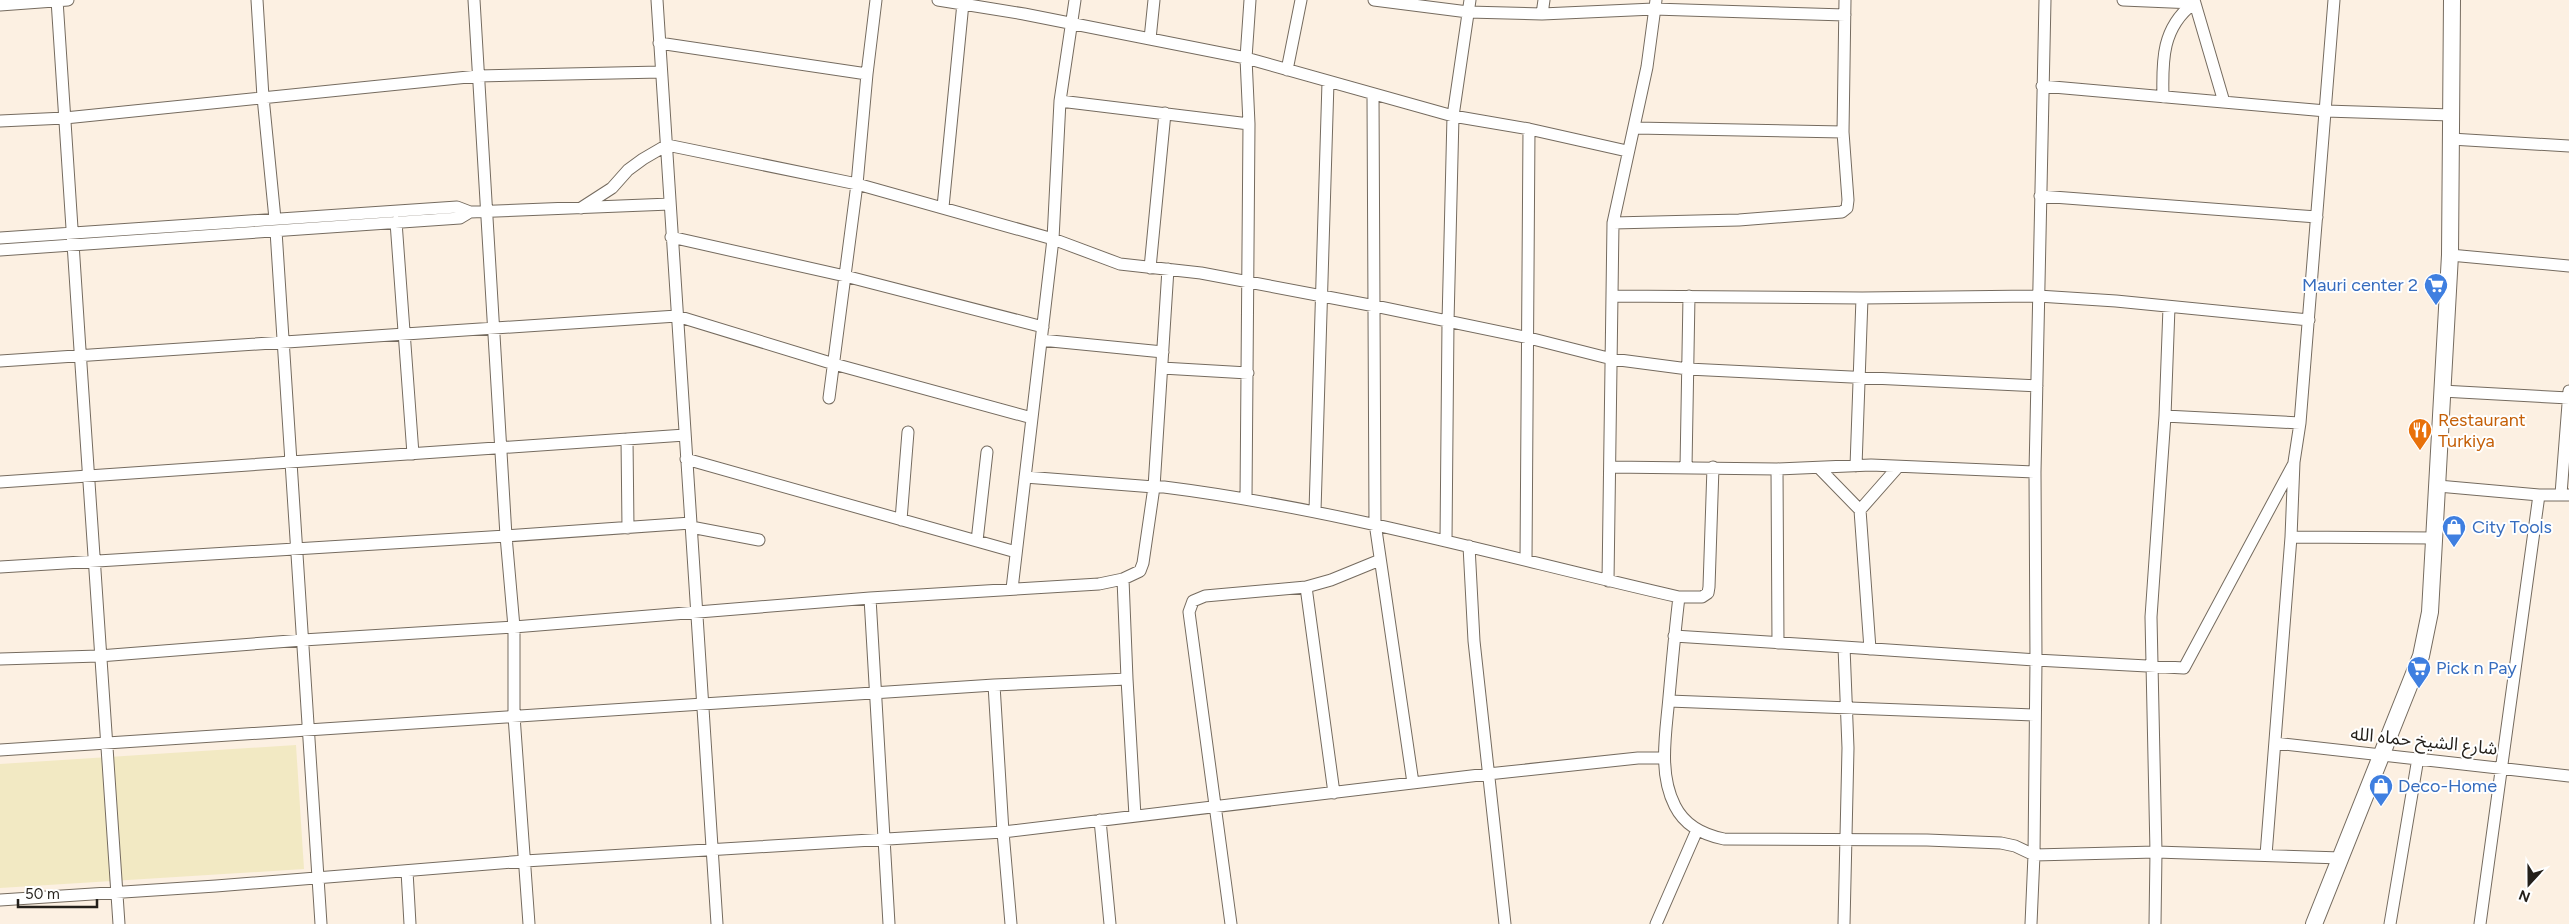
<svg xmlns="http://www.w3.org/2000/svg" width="2569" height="924" font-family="Figtree,'Noto Sans Arabic',sans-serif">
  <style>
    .sand { fill: #f2e9c3 }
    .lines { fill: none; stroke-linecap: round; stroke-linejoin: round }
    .street-casing { stroke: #756b5f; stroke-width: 13 }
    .secondary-casing { stroke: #756b5f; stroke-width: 18 }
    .street { stroke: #fff; stroke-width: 11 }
    .secondary { stroke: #fff; stroke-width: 16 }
    .labels { text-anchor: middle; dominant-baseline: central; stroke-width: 4; stroke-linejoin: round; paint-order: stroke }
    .shop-label { font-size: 18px; fill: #366cbe; stroke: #fff; text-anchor: start }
    .food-label { font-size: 18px; fill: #c56008; stroke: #fff; text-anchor: start }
    .street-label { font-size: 18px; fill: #231f1a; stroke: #fff }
  </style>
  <rect width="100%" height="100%" fill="#fcf0e2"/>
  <path class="sand" d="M296,745l8,124 -304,19v-124z"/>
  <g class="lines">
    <g class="street-casing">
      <path id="street" d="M57,0c21,308 39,616 62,924
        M257,0l6,97 12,122
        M474,0l32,536 8,91v89l15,208
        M657,0l60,924
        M938,0l86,14 222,44 3,66 -3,375
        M1250,0l-4,58 207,58 76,13 98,22
        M1374,0l94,12 74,2 112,-5 191,6
        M2123,0l71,3
        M2194,0l30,102
        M0,5l68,-5
        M1542,14l2,-14
        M1150,39l4,-39
        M659,43l208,31 -10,110 -28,214
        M1287,70l14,-70
        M867,74l9,-74
        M2042,86l284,25 125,4
        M1373,95l2,428 38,260
        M2163,97c-1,-37 -1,-70 31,-94
        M1060,101l189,23
        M0,121l65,-3 413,-42 183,-4
        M1635,128l208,4
        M2451,139l118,7
        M2040,196l277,21
        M943,207l20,-204
        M581,208l31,-20 16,-18 15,-11 24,-14 190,39 196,55 67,25 81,9 174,33 154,32 83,21 76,10 349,17
        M396,222l17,232
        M1613,223l126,-3 103,-8 5,-4 1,-8 -5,-68 2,-132
        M276,231l45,693
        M671,237l174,39 198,51
        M0,238l457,-31 13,5
        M0,250l460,-32 10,-6 200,-8
        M2450,255l119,11
        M1150,268l15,-155
        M1613,296l249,2 176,-2 78,5 193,19
        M1041,340l122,12
        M0,361l677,-45 157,48 198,54
        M1162,368l86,5
        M2442,391l127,7
        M2165,416l135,7
        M627,439l1,89
        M686,459l330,93
        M1856,466l6,-168
        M1610,467l167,2 94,-4 164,7 1,188 -192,-13
        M1686,467l3,-171
        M1777,469l1,174
        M1820,469l40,41
        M2035,472l10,-472
        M1025,477l129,10 14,-218
        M0,482l685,-47
        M2438,486l101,9h30
        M2561,494l8,-103
        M1315,511l13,-429
        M901,520l7,-88
        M691,527l68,13
        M2291,537l144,1
        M1446,540l2,-218 5,-206 17,-116
        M977,541l10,-89
        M1469,546l5,95 31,283
        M1526,559l3,-430
        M0,567l506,-31 185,-13
        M1123,579l4,100
        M1608,581l5,-358 34,-156 9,-67
        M1306,587l28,206
        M1012,589l41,-350 7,-138 15,-101
        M1679,597c-4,33 -7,67 -10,100 -3,36 -11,76 6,109 10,20 29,29 49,33l203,1 74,3 14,3 19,9 122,-3 185,6
        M870,598l19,326
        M1674,636l170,11 4,101 -4,176
        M1870,649l-10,-139 37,-42
        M0,659l99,-3 204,-16 211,-13 356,-29 229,-14 24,-5 17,-8 3,-8 11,-76h10c175,22 344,71 515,110h23l6,-4 1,-6 4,-120
        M994,685l9,147 8,92
        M1669,701l366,14
        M2275,743l294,33
        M0,750l994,-65 133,-6 8,137
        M1100,820l10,104
        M2266,855l25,-318 3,-75 6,-39 34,-423
        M407,871l3,53
        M0,900l216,-14 309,-25 478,-29 485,-58 150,-16h26
        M1231,924l-42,-312 4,-11 12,-5 101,-9 25,-7 49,-20
        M1656,924l41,-94
        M2031,924l3,-69 2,-195 148,8 109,-203
        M2155,924l1,-72 -5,-235 14,-201 4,-109
        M2390,924l28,-166
        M2480,924l59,-429"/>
    </g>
    <g class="secondary-casing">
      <path id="secondary" d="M2314,924l107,-268 9,-44 20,-357 2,-255"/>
    </g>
    <use href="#street" class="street"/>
    <use href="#secondary" class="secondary"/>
  </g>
  <defs>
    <g id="supermarket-pin" transform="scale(1.25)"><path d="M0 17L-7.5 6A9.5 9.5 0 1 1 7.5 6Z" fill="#3f7fe0" stroke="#fff"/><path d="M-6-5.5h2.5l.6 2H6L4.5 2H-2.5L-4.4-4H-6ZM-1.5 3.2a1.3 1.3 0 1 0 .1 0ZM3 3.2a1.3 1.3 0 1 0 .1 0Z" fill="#fff"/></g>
    <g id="restaurant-pin" transform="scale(1.25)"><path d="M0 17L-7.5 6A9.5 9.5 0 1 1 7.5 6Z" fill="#e8710a" stroke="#fff"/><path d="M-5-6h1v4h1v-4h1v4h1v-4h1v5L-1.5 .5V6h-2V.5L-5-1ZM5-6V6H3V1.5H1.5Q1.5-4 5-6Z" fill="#fff"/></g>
    <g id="shop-pin" transform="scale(1.25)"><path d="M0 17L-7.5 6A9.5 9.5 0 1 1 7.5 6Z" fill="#3f7fe0" stroke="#fff"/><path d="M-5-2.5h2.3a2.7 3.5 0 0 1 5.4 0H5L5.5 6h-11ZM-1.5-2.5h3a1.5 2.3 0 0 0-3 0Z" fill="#fff"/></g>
  </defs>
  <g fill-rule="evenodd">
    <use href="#supermarket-pin" x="2436" y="285"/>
    <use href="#restaurant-pin" x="2420" y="430"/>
    <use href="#shop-pin" x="2454" y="527"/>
    <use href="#supermarket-pin" x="2419" y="668"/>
    <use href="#shop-pin" x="2381" y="786"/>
  </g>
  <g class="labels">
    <g class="shop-label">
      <text x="2418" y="285" text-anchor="end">Mauri center 2</text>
      <text x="2472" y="527">City Tools</text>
      <text x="2436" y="668">Pick n Pay</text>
      <text x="2398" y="786">Deco-Home</text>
    </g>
    <g class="food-label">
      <text x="2438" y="420">Restaurant<tspan x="2438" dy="21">Turkiya</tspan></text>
    </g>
    <g class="street-label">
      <text transform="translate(2424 741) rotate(6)">شارع الشيخ حماه الله</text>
    </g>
  </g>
  <g transform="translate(2529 884) rotate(201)" stroke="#ffffff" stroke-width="4" paint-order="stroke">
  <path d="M0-4L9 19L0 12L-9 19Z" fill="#231f1a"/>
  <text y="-8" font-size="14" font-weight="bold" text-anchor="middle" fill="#231f1a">N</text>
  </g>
  <path d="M18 899v8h79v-8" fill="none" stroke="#231f1a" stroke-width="2.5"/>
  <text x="25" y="899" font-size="15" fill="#231f1a" stroke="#ffffff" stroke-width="4" paint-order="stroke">50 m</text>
</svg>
